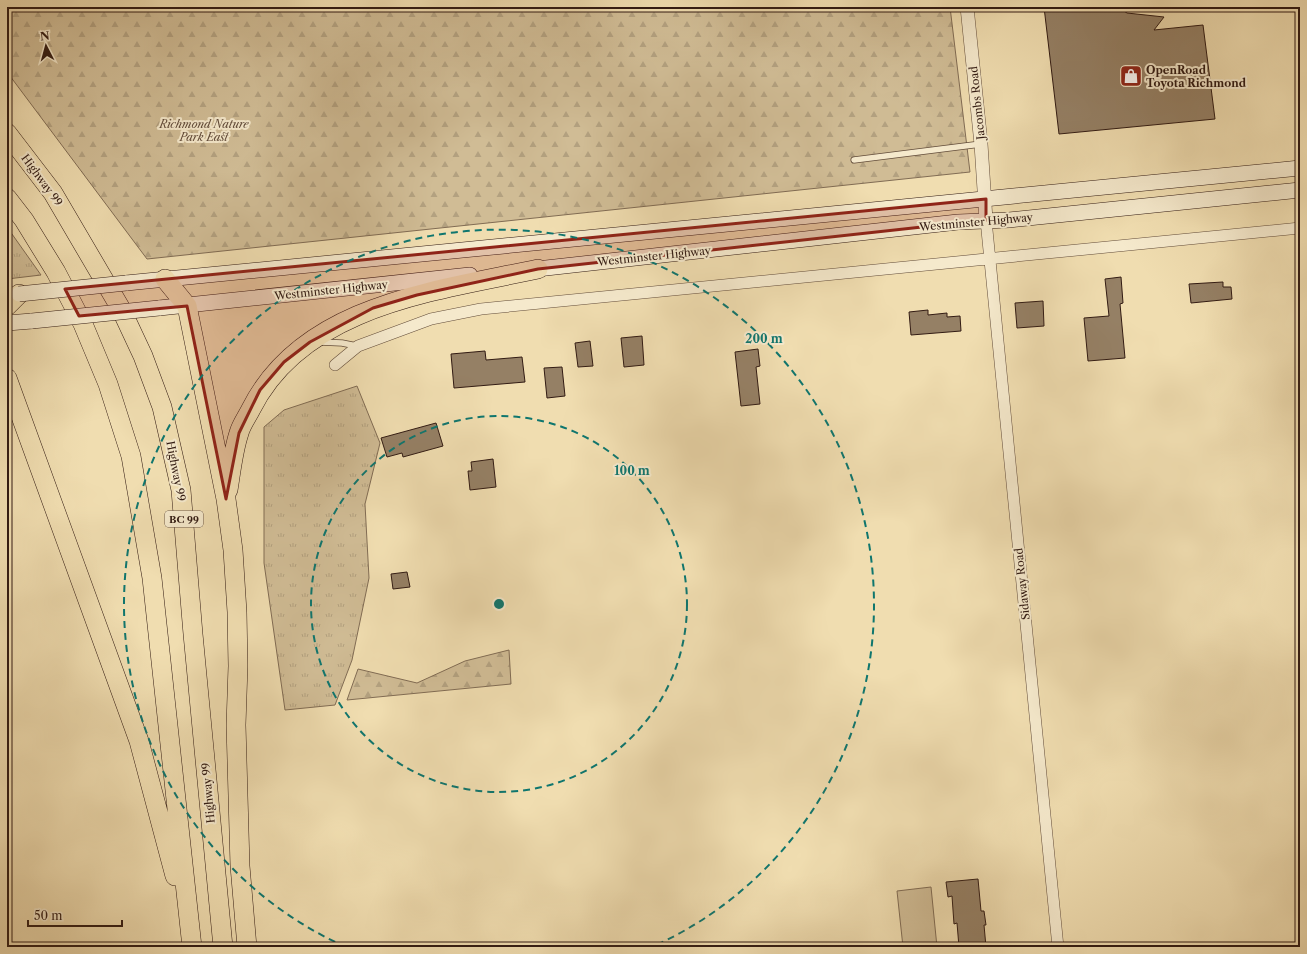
<svg xmlns="http://www.w3.org/2000/svg" width="1307" height="954" font-family="'Libre Caslon Text',serif">
  <style>
    .grass { fill: url(#grass-tufts); stroke: #816c54 }
    .forest { fill: url(#forest-firs); stroke: #816c54 }
    .park { fill: #d0bc95; stroke: #816c54 }
    .building { fill: #958065; stroke: #321b13 }
    .lines { fill: none; stroke-linecap: round; stroke-linejoin: round }
    .service-casing { stroke: #624c3a; stroke-width: 7 }
    .minor-casing { stroke: #624c3a; stroke-width: 12 }
    .tertiary-casing { stroke: #624c3a; stroke-width: 14 }
    .secondary-casing { stroke: #321b13; stroke-width: 16 }
    .motorway-casing { stroke: #321b13; stroke-width: 20 }
    .service { stroke: #f5e9cc; stroke-width: 5.5 }
    .minor { stroke: #f5e9cc; stroke-width: 11 }
    .tertiary { stroke: #f5e9cc; stroke-width: 13 }
    .secondary { stroke: #f5e9cc; stroke-width: 15 }
    .motorway { stroke: #f0ddb0; stroke-width: 19 }
    .secondary-bridge-casing { stroke: #321b13; stroke-width: 16; stroke-linecap: butt }
    .secondary-bridge { stroke: #f5e9cc; stroke-width: 15 }
    .marked { fill: #8f2418; fill-opacity: 0.2; stroke: #8f2418; stroke-width: 3; stroke-linejoin: round }
    .ring { fill: none; stroke: #0f766e; stroke-width: 2; stroke-dasharray: 7 5 }
    .labels { text-anchor: middle; dominant-baseline: central; stroke-width: 4; stroke-linejoin: round; paint-order: stroke }
    .shield { fill: #f5e9cc; stroke: #6c594a; stroke-width: 1 }
    .shield-label { font-size: 10px; font-weight: bold; fill: #321b13 }
    .poi-label { font-size: 11px; font-weight: bold; fill: #321b13; stroke: #f5e9cc; text-anchor: start }
    .street-label { font-size: 11px; fill: #321b13; stroke: #f5e9cc }
    .park-label { font-size: 11px; font-style: italic; fill: #614b3a; stroke: #f5e9cc }
    .centre { fill: #0f766e; stroke: #f5e9cc; stroke-width: 2 }
    .ring-label { font-size: 12px; text-anchor: middle; font-weight: bold; fill: #0f766e; stroke: #f5e9cc; stroke-width: 4; stroke-linejoin: round; paint-order: stroke }
  </style>
  <defs>
    <pattern id="grass-tufts" width="24" height="20" patternUnits="userSpaceOnUse"><rect width="24" height="20" fill="#d0bc95"/><path d="M3 7l-1-3M5 7V3M7 7l1-3M15 17l-1-3M17 17v-4M19 17l1-3" fill="none" stroke="#b3a180"/></pattern>
    <pattern id="forest-firs" width="22" height="20" patternUnits="userSpaceOnUse"><rect width="22" height="20" fill="#d0bc95"/><path d="M5 1l3.5 6h-7zM16 11l3.5 6h-7z" fill="#b3a180"/></pattern>
  </defs>
  <rect width="100%" height="100%" fill="#f0ddb0"/>
  <filter id="stains"><feTurbulence type="fractalNoise" baseFrequency=".005" numOctaves="4"/><feColorMatrix values="0 0 0 0 .2 0 0 0 0 .09 0 0 0 0 .02 0 0 0 .5 -.17"/></filter>
  <radialGradient id="worn" r=".72"><stop offset=".6" stop-color="#630" stop-opacity="0"/><stop offset="1" stop-color="#630" stop-opacity=".3"/></radialGradient>
  <path class="grass" d="M7,227l34,48 -34,4z
    M357,386l23,57 -15,61 4,74 -17,82 -17,45 -50,5 -21,-147v-136l20,-17z"/>
  <path class="forest" d="M7,7h943l20,165 -823,87 -140,-187z
    M509,650l2,34 -164,16 11,-31 59,14 48,-22z"/>
  <path class="park" d="M931,887l6,60h-34l-6,-56z"/>
  <path class="building" d="M1044,7h74l9,6 37,4 -10,13 49,-5 12,94 -156,15z
    M1121,277l2,26 -3,1 5,54 -37,3 -4,-43 25,-2 -4,-37z
    M1223,282v5h8l1,12 -41,4 -2,-19z
    M1043,301l1,25 -27,2 -2,-25z
    M928,310v5l19,-2v4l13,-1 1,15 -50,4 -2,-23z
    M642,336l2,29 -20,2 -3,-29z
    M590,341l3,25 -15,1 -3,-24z
    M758,349l2,17 -4,1 4,37 -19,2 -6,-54z
    M485,351l1,9 36,-3 3,25 -71,6 -3,-34z
    M562,367l3,29 -18,2 -3,-30z
    M436,423l7,23 -40,11 -1,-4 -15,4 -6,-19z
    M493,459l3,28 -26,3 -2,-19h4l-1,-9z
    M407,572l3,15 -17,2 -2,-15z
    M978,879l3,32h3l2,14h-2l2,22h-27l-2,-24 -3,1 -2,-28 -4,1 -2,-15z"/>
  <g class="lines">
    <g class="service-casing">
      <path id="service" d="M854,160l127,-16
        M320,342l22,1 15,3"/>
    </g>
    <g class="minor-casing">
      <path id="minor" d="M986,220l72,727
        M335,365l23,-19 73,-27 50,-10 819,-81"/>
    </g>
    <g class="tertiary-casing">
      <path id="tertiary" d="M967,7l14,137 5,76"/>
    </g>
    <g class="secondary-casing">
      <path id="secondary" d="M528,270l430,-48 51,-2 291,-30
        M126,283l1174,-115
        M159,308l311,-33
        M7,323l25,-2"/>
    </g>
    <g class="motorway-casing">
      <path id="motorway" d="M7,133l46,60 68,116 22,47 19,51 19,83 12,144 30,313
        M7,198l17,22 32,52 27,52 25,60 23,72 21,122 40,369
        M165,279l22,27 39,193 7,51 4,62 1,54 -2,59 4,141 7,81
        M7,306l12,-12
        M7,378l132,363 36,135
        M228,490c3,-18 5,-39 11,-57 2,-8 8,-16 12,-24 52,-104 185,-118 287,-140"/>
    </g>
    <use href="#service" class="service"/>
    <use href="#minor" class="minor"/>
    <use href="#tertiary" class="tertiary"/>
    <use href="#secondary" class="secondary"/>
    <use href="#motorway" class="motorway"/>
    <g class="secondary-bridge-casing">
      <path id="secondary-bridge" d="M19,294l107,-11
        M32,321l127,-13"/>
    </g>
    <use href="#secondary-bridge" class="secondary-bridge"/>
  </g>
  <path class="marked" d="M986,199v21l-448,49 -121,26 -44,13 -63,34 -26,20 -24,28 -21,43 -13,66 -39,-193 -108,10 -14,-27z"/>
  <g class="ring">
    <circle cx="499" cy="604" r="188"/>
    <path d="M346 947A375 375 0 1 1 652 947"/>
  </g>
  <defs>
    <g id="shop-square" transform="scale(1.15)"><rect x="-9" y="-9" width="18" height="18" rx="4" fill="#8f2418" stroke="#f5e9cc"/><path d="M-5-2.5h2.3a2.7 3.5 0 0 1 5.4 0H5L5.5 6h-11ZM-1.5-2.5h3a1.5 2.3 0 0 0-3 0Z" fill="#fff"/></g>
  </defs>
  <g fill-rule="evenodd">
    <use href="#shop-square" x="1131" y="76"/>
  </g>
  <g class="labels">
    <rect class="shield" x="165" y="511" width="38" height="16" rx="3"/>
    <g class="shield-label">
      <text x="184" y="519">BC 99</text>
    </g>
    <g class="poi-label">
      <text x="1146" y="70">OpenRoad<tspan x="1146" dy="13">Toyota Richmond</tspan></text>
    </g>
    <g class="street-label">
      <text transform="translate(977 103) rotate(-96)">Jacombs Road</text>
      <text transform="translate(42 180) rotate(54)">Highway 99</text>
      <text transform="translate(976 222) rotate(-5)">Westminster Highway</text>
      <text transform="translate(654 256) rotate(-6)">Westminster Highway</text>
      <text transform="translate(331 290) rotate(-6)">Westminster Highway</text>
      <text transform="translate(176 471) rotate(79)">Highway 99</text>
      <text transform="translate(1022 584) rotate(-96)">Sidaway Road</text>
      <text transform="translate(208 793) rotate(-95)">Highway 99</text>
    </g>
    <g class="park-label">
      <text x="204" y="124">Richmond Nature<tspan x="204" dy="13">Park East</tspan></text>
    </g>
  </g>
  <circle cx="499" cy="604" r="6" class="centre"/>
  <g class="ring-label">
    <text x="764" y="343">200 m</text>
    <text x="632" y="475">100 m</text>
  </g>
  <rect width="1307" height="954" fill="none" stroke="#f0ddb0" stroke-width="24"/>
  <rect x="8" y="8" width="1291" height="938" fill="none" stroke="#321b13" stroke-width="2"/>
  <rect x="12" y="12" width="1283" height="930" fill="none" stroke="#321b13"/>
  <g transform="translate(46 46) rotate(354)" stroke="#f5e9cc" stroke-width="3" paint-order="stroke">
  <path d="M0-3L7 15L0 10L-7 15Z" fill="#321b13"/>
  <text y="-6" font-size="11" font-weight="bold" text-anchor="middle" fill="#321b13">N</text>
  </g>
  <path d="M28 920v6h94v-6" fill="none" stroke="#321b13" stroke-width="2"/>
  <text x="34" y="920" font-size="12" fill="#321b13" stroke="#f5e9cc" stroke-width="3" paint-order="stroke">50 m</text>
  <rect width="100%" height="100%" filter="url(#stains)"/>
  <rect width="100%" height="100%" fill="url(#worn)"/>
</svg>
